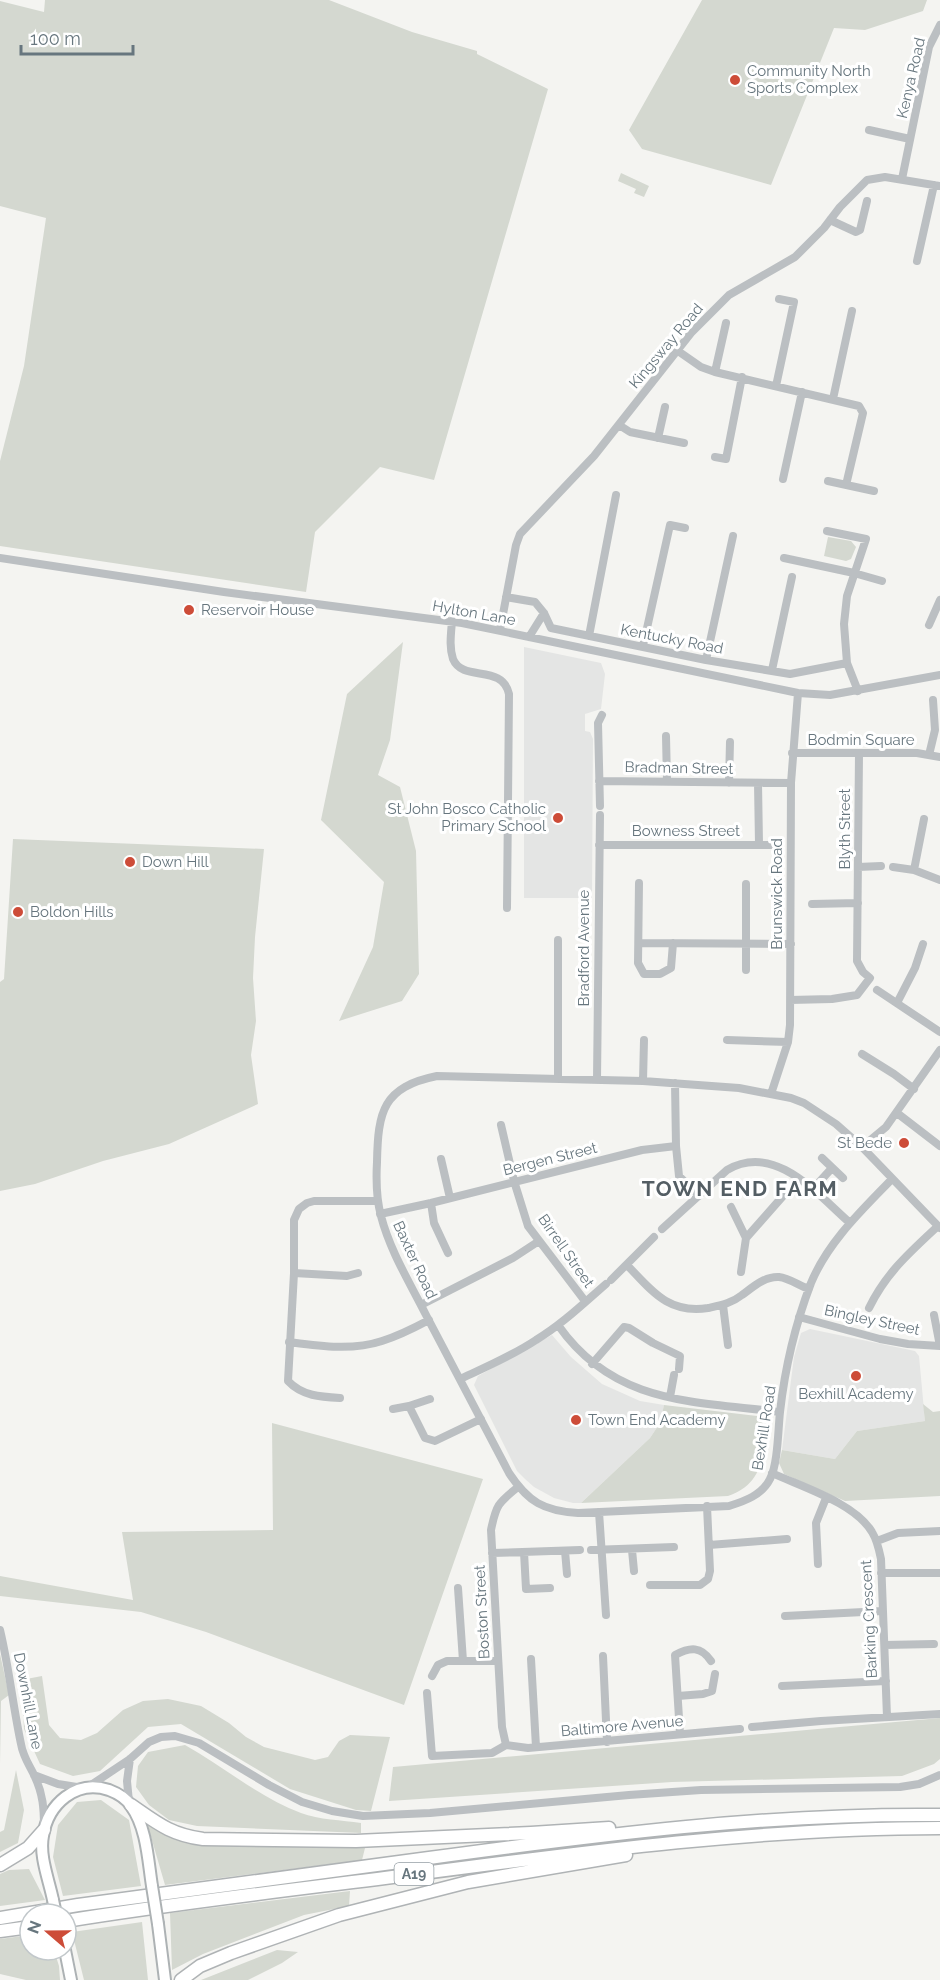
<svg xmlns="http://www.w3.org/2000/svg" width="940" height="1980" font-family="Raleway,sans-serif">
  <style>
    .built { fill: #e4e5e4 }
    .green { fill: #d4d8d0 }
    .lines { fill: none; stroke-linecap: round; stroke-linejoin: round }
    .major-casing { stroke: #adb2b4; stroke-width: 14 }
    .highway-casing { stroke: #afb3b5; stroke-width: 15 }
    .minor { stroke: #bbbfc2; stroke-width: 8 }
    .major { stroke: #fff; stroke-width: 10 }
    .highway { stroke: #fff; stroke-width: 12 }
    .major-bridge-casing { stroke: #adb2b4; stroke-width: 14; stroke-linecap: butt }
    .major-bridge { stroke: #fff; stroke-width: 10 }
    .poi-dot { fill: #cd4c38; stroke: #fff; stroke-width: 2 }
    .labels { text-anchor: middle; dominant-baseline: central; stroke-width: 6; stroke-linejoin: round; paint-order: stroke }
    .shield { fill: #fff; stroke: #959fa5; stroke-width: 1.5 }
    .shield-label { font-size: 14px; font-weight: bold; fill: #67767e }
    .poi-label { font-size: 15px; fill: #67767e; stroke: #fff; text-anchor: start }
    .street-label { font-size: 15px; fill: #67767e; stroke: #fff }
    .district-label { font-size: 21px; font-weight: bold; letter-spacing: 1.5px; fill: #545e64; stroke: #fff }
  </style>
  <rect width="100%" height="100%" fill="#f4f4f1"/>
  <path class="built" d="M524,647l77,16 4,11 -4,35 -16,5v17l5,1 3,7 -1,159h-68z
    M810,1329l105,22 4,5 6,65 -68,10 -22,28 -53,-9 12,-93 7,-24z
    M552,1335l19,22 31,27 38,17 24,4 -4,18 -10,15 -69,65h-8l-19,-5 -20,-11 -9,-8 -8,-8 -43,-86 4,-9z"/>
  <path class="green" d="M45,0h284l83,32 65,19v3l71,35 -114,391 -54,-13 -65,65 -9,60 -306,-46v-85l24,-95 22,-148 -46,-12v-205l44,11z
    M702,0h225l-4,11 -58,19 -31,-2 -63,157 -129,-36 -13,-19z
    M621,173l28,13 -5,11 -10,-4 2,-4 -18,-8z
    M828,537l23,4 5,6 -5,12 -5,2 -22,-5z
    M403,642l-13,98 -12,35 22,12 16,64 3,123 -17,27 -63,20 34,-74 11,-65 -63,-62 26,-126z
    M13,839l251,10 -9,88 -2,41 3,43 -5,34 7,49 -89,40 -66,17 -68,23 -35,7v-209l4,-3z
    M923,1404l10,8 7,-1v85l-95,5 -61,-27 -5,-11 3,-13 53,9 22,-28 68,-10z
    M664,1405l93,11 10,13c-5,31 -5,55 -39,67l-147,7 69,-65 10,-15z
    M272,1423l211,56 -79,226 -198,-73 -65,-20 -141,-16v-20l133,24 -11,-68 151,-2z
    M0,1654l9,41 -8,6 -1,63z
    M42,1676l7,49 11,13 21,2 16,-7 26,-23 20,-9 25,-2 33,7 28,17 17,14 18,10 51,13 13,-3 11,-16 11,-6 40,2 -19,74 -15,-1 -66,-21 -109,-65 -33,3 -48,44 -27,5 -33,-12 -16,-35 -3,-49z
    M940,1718v41l-6,5 -32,12 -230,6 -283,19 4,-34z
    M185,1745c39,22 74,52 116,68 18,7 41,7 60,10v10l-164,-7 -28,-6 -20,-15 -13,-18 2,-21 10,-14z
    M16,1770l8,40 -6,33 -18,9v-20l4,-2z
    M101,1800l28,20 12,66 -78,10 -10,-39 5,-32 19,-23z
    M147,1823l14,10 31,10 173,5 -3,12 -197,25z
    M29,1869l16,31 -45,6v-32l9,-4z
    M350,1891l-1,15 -45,9 -101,39 -31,16 -2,-57z
    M142,1922l6,58h-64l-12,-48z
    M30,1935v15h24l5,16 1,14h-34l-26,-6v-35z
    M277,1950l21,2 -16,11 -34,17h-47z"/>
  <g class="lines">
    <g class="major-casing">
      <path id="major" d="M53,1900c-4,-20 -14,-44 -10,-64 5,-32 33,-57 66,-46 8,3 17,8 22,16 16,22 17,55 21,80
        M158,1924l7,56
        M65,1950l6,30"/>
    </g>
    <g class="highway-casing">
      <path id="highway" d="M131,1805c26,18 40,30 72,34l153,2 175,-8 78,-5
        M0,1865l28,-17 16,-18
        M0,1918l78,-13c117,-16 234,-31 351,-47 169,-23 340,-45 511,-43
        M66,1921c116,-19 234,-32 350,-47 174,-23 348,-46 524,-46
        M0,1931l30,-4
        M181,1980l19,-14 31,-13 108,-38 129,-33 158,-27"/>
    </g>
    <path class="minor" d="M869,130l41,9
      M902,179l27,-132 11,-22
      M830,220l26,12 4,-2 7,-29
      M917,261l17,-76
      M678,351l23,16 14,5 144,34 4,7 -17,72
      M715,372l11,-49
      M776,386l18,-84 -15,-3
      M833,399l19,-88
      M619,425l11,7 54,11
      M658,438l7,-31
      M715,457l11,2 16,-82
      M783,479l19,-87
      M828,481l46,10
      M827,531l39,8 -19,57 -3,28 3,39 11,28
      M0,558l224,34 238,31 336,70 32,2 110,-20
      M784,558l70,15 28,8
      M506,597l29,5 9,11 7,15 155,32 84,14 57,-11
      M452,621c-1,13 -3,26 1,38 10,24 49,4 56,35l-2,214
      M929,625l11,-25
      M500,630l16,-85 4,-11 74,-78 97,-123 38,-38 66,-38 29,-29 16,-21 27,-27 18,-3 55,9
      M589,636l27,-141
      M529,637l15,-24
      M643,646l27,-121 15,3
      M706,660l27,-124
      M772,670l20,-93
      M666,736l1,45
      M792,753h125l23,4
      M929,755l6,-25 -2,-30
      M599,781l192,2
      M729,783l1,-41
      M758,783l1,61
      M600,806l-2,-83 4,-8
      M599,845h175
      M858,867l23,-1
      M893,867l21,3 26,10
      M914,870l10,-51
      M639,883l-1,80 6,11h16l11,-6 2,-25
      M812,904l46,-1
      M558,940v139
      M639,943l152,1
      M746,970v-86
      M877,990l63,42
      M790,1000l42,-1 25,-4 13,-17 -7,-6 -6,-11 2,-207
      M897,1003l18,-35 8,-24
      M727,1040l61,2
      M862,1054l32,20 20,15
      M597,1080l3,-265
      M643,1081l1,-41
      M675,1083l1,63 3,30 20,20
      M771,1094l17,-52 2,-17 1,-242 7,-90
      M897,1113l43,33
      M501,1125l13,56 14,45 57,75
      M862,1147l24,-20 54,-77
      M822,1158l21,20
      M441,1159l9,39
      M892,1179c-30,31 -64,63 -81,104 -16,42 -26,84 -31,129 -2,18 -2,52 -10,67 -8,16 -25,22 -41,27l-151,7c-34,-2 -50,-11 -69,-40 -27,-52 -55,-105 -83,-158 -16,-32 -36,-64 -45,-99 -5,-18 -5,-36 -4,-54 1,-51 6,-75 60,-86l206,5 96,7 52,10 13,5 32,21 26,23 78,81
      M812,1190l20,-22
      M431,1203l3,20 14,30
      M731,1207l15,31
      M380,1214l51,-11 211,-53 34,-4
      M662,1229l65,-59c48,-28 90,24 123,53
      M627,1265c25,26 41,49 81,43 13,-3 24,-5 34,-13 11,-8 23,-19 37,-18 10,1 21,9 30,12
      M741,1272l5,-34 52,-59
      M294,1273l53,3 11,-3
      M611,1280l43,-43
      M421,1305l92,-47 26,-17
      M723,1305l5,40
      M869,1308c17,-35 41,-56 69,-82
      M934,1315l6,31
      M799,1317l81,22 28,5 32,2
      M558,1325c56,80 135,76 222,87
      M289,1342c30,4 63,9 93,-1 16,-5 32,-13 47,-21
      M592,1364l32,-37 5,1 24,15 27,13 -1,13
      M460,1379c26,-12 52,-23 76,-39 25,-15 47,-36 70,-56
      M670,1397l4,-22
      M340,1398c-19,-1 -38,-2 -52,-17l6,-108v-53l5,-11 8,-6 7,-2h64
      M409,1406l16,32 10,3 46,-22
      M393,1409l16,-3 21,-7
      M772,1473c30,14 83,30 100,59 5,8 7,17 9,27l6,158
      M599,1512l7,103
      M877,1541l21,-8 42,-2
      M709,1545l78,-6
      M591,1550l83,-3
      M632,1550l2,21
      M565,1551l2,23
      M524,1552l2,37 24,-1
      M492,1553l88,-3
      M818,1564l-2,-41 10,-25
      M881,1573h59
      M650,1585h50l8,-6 2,-8 -3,-65
      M458,1588l5,73
      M785,1616l98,-5
      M0,1630c9,38 13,76 21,114 2,13 9,22 14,33 8,17 9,32 9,50
      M885,1645l49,-1
      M603,1656l4,86
      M531,1659l5,88
      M432,1676l6,-11 9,-4h51
      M782,1686l104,-5
      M427,1693l5,63 60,-3 14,-8
      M678,1696l25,-2 9,-3 3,-17
      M752,1727l69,-6 119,-7
      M680,1734l-5,-79c15,-8 26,-9 36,6
      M506,1745l-4,-18 -11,-197c5,-25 7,-27 27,-43
      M506,1745l22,3 212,-19
      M34,1775l24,9 25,4
      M88,1787l42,-28 19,-17 12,-5 14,-1 24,7 70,42 33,17 30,9 31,5 67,-3 199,-18 72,-5 199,-3 19,-3 21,-9
      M129,1802l-2,-21 3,-22"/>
    <use href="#major" class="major"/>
    <use href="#highway" class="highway"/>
    <g class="major-bridge-casing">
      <path id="major-bridge" d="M152,1886l6,38
        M53,1900l3,14"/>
    </g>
    <use href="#major-bridge" class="major-bridge"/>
  </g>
  <g class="poi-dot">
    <circle cx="735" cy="80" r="6"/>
    <circle cx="189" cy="610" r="6"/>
    <circle cx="558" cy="818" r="6"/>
    <circle cx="130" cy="862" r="6"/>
    <circle cx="18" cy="912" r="6"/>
    <circle cx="904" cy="1143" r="6"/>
    <circle cx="856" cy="1376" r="6"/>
    <circle cx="576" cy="1420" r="6"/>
  </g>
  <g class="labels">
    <rect class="shield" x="394.5" y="1863" width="39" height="22" rx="4.5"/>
    <g class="shield-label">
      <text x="414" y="1874">A19</text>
    </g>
    <g class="poi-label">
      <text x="747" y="71">Community North<tspan x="747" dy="17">Sports Complex</tspan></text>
      <text x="201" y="610">Reservoir House</text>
      <text x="546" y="809" text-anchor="end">St John Bosco Catholic<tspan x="546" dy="17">Primary School</tspan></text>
      <text x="142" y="862">Down Hill</text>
      <text x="30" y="912">Boldon Hills</text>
      <text x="892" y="1143" text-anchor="end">St Bede</text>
      <text x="856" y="1394" text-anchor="middle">Bexhill Academy</text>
      <text x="588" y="1420">Town End Academy</text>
    </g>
    <g class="street-label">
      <text transform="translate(911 78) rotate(-77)">Kenya Road</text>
      <text transform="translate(666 346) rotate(-50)">Kingsway Road</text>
      <text transform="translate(474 613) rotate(10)">Hylton Lane</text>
      <text transform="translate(672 639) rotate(11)">Kentucky Road</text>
      <text x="861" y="740">Bodmin Square</text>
      <text transform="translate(679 768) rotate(1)">Bradman Street</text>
      <text transform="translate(845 829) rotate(-90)">Blyth Street</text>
      <text x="686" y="831">Bowness Street</text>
      <text transform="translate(777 894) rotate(-90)">Brunswick Road</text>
      <text transform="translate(584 948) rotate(-90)">Bradford Avenue</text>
      <text transform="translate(550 1159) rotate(-14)">Bergen Street</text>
      <text transform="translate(566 1251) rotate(55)">Birrell Street</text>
      <text transform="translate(415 1260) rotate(65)">Baxter Road</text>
      <text transform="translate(872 1320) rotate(12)">Bingley Street</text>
      <text transform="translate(764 1428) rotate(-81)">Bexhill Road</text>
      <text transform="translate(482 1612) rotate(-93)">Boston Street</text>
      <text transform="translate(869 1619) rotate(-93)">Barking Crescent</text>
      <text transform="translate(28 1701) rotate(79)">Downhill Lane</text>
      <text transform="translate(622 1726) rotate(-5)">Baltimore Avenue</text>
    </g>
    <g class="district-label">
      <text x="740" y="1188">TOWN END FARM</text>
    </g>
  </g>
  <g transform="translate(48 1932) rotate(290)"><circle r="28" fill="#ffffff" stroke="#c2c8cb" stroke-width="1.5"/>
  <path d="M0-4.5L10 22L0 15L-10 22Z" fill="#cd4c38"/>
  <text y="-9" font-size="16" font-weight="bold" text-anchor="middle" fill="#67767e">N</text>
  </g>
  <path d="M21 45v9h112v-9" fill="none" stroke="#67767e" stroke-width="3"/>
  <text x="30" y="45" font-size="18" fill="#67767e" stroke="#ffffff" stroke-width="4.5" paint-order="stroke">100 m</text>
</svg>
